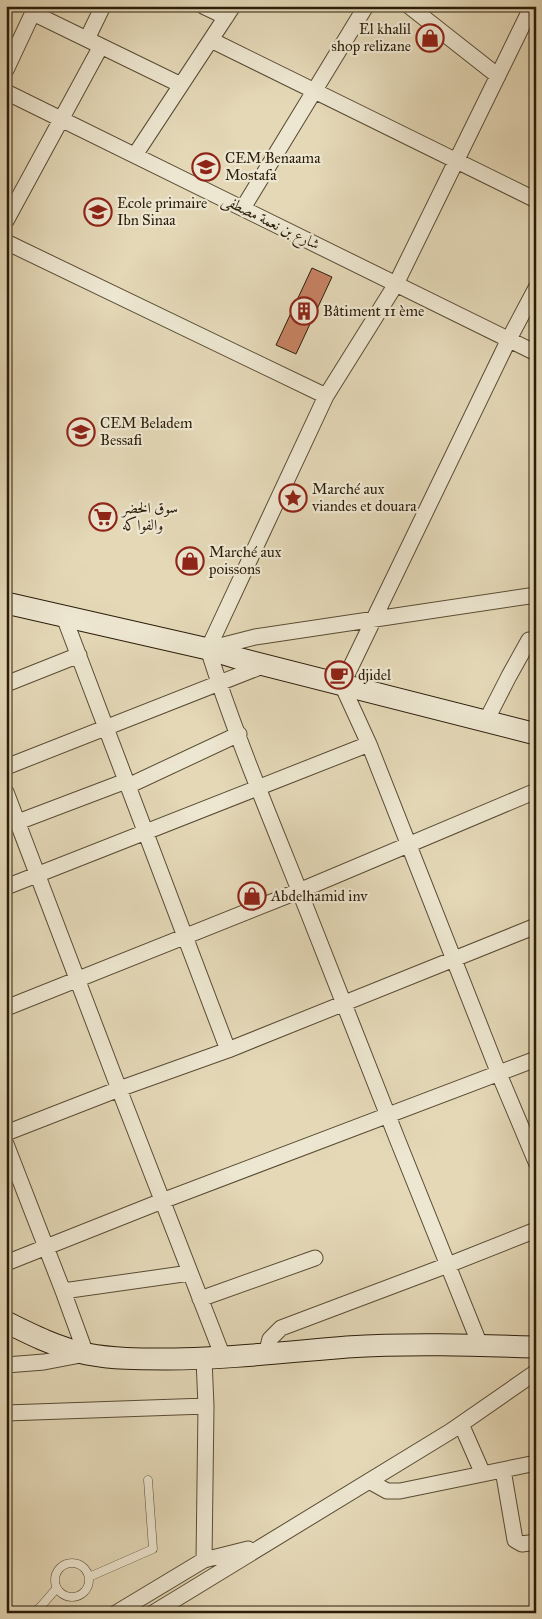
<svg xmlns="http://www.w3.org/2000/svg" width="542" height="1619" font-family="'IM FELL Great Primer',Amiri,serif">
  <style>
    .building { fill: #c78364; stroke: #2b1d09 }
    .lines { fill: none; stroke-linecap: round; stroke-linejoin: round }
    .lane-casing { stroke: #594c34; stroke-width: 9 }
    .street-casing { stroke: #594c34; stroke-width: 17 }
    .secondary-casing { stroke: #2b1d09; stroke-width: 23 }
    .lane { stroke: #ede6d0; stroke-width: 8 }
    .street { stroke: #ede6d0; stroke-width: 15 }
    .secondary { stroke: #ede6d0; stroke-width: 21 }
    .labels { text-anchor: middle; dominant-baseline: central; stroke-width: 4.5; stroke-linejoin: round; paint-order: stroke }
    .poi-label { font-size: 15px; fill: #2b1d09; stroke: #ede6d0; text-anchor: start }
    .street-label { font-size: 15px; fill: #2b1d09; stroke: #ede6d0 }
  </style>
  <rect width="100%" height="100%" fill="#e4d8b7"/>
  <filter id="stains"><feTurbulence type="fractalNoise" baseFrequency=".004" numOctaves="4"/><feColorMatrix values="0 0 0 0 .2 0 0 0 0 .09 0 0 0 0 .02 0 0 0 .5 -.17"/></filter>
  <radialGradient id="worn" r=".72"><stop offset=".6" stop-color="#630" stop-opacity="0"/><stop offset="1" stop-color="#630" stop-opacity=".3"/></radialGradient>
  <path class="building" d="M429,25l10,8 -8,19 -11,-8z
    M312,268l20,9 -36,77 -20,-9z"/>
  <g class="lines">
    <g class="lane-casing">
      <path id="lane" d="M55 1580a17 17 0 1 1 34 0a17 17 0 1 1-34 0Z
        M89,1577l64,-28 -5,-69
        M35,1613l21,-24"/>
    </g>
    <g class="street-casing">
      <path id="street" d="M203,6l23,11
        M409,6l89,70
        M33,13l148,72
        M87,39l16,-33
        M211,40l325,160
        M6,70l30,-64
        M6,92l530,261
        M135,155l98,-149
        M243,208l123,-202
        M6,221l95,-175
        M6,242l320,154
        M536,288l-27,51 -167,346 27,59 130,330 37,88
        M64,617l164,433
        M208,649l47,-12 281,-42
        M6,684l73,-29
        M486,721l23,-45 20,-36 7,9
        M6,767l259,-102
        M128,786l111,-52
        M6,792l113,297 104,268
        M18,822l108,-41
        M6,887l363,-143
        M6,1008l293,-117 237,-100
        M6,1133l113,-44 109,-39 308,-124
        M6,1144l57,147 23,63 -42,8 -38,3
        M6,1263l156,-62 374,-142
        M63,1291l127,-18
        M200,1299l115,-41
        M480,1345c-59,-145 -116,-289 -173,-435 -34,-86 -71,-172 -99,-261l118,-253 70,-112 136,-278
        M266,1354l4,-15 11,-11 167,-63 88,-35
        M204,1359l2,47 -2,154
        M6,1413l200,-7
        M461,1424l22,50
        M503,1470l12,70 7,4 14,-2
        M369,1481l18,10h13l136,-28
        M116,1613l88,-53 44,-11
        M153,1613l298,-182 85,-59"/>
    </g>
    <g class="secondary-casing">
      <path id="secondary" d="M6,603l202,46 29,9 299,76
        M6,1322c26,13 52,26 81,32 26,5 52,5 79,5 60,0 120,-7 181,-12 63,-4 126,-2 189,0"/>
    </g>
    <use href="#lane" class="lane"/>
    <use href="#street" class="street"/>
    <use href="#secondary" class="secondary"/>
  </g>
  <defs>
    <g id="shop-ring" transform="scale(1.4375)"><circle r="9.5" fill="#ede6d0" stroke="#8f2418" stroke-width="1.5"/><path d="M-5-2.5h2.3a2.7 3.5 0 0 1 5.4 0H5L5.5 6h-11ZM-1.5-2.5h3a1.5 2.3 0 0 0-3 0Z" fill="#8f2418"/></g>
    <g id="school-ring" transform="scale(1.4375)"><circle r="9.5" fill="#ede6d0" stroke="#8f2418" stroke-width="1.5"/><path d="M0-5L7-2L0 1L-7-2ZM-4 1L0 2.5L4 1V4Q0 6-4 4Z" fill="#8f2418"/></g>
    <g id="building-ring" transform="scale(1.4375)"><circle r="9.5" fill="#ede6d0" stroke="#8f2418" stroke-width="1.5"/><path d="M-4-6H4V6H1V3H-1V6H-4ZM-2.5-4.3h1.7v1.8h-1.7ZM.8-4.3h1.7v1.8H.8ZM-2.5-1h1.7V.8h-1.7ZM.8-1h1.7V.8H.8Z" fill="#8f2418"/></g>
    <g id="sight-ring" transform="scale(1.4375)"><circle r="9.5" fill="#ede6d0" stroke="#8f2418" stroke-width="1.5"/><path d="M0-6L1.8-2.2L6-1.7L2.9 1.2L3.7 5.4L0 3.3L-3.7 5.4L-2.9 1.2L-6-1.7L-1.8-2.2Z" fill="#8f2418"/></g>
    <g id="supermarket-ring" transform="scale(1.4375)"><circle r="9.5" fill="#ede6d0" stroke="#8f2418" stroke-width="1.5"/><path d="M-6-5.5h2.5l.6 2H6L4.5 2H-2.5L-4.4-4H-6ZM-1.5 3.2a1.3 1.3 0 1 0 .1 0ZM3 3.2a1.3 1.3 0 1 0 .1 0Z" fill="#8f2418"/></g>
    <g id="cafe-ring" transform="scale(1.4375)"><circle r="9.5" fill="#ede6d0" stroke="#8f2418" stroke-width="1.5"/><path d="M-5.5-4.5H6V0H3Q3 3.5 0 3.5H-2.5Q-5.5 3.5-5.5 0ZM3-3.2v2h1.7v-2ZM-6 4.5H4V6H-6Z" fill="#8f2418"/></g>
  </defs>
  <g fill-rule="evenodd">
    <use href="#shop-ring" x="430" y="38"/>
    <use href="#school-ring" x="206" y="167"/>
    <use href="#school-ring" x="98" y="212"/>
    <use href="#building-ring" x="304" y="311"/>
    <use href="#school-ring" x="81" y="432"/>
    <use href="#sight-ring" x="293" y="498"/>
    <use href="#supermarket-ring" x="103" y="517"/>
    <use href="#shop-ring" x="190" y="561"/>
    <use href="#cafe-ring" x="339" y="675"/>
    <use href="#shop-ring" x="252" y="896"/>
  </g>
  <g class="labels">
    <g class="poi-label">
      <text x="411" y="29" text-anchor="end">El khalil<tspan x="411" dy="17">shop relizane</tspan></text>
      <text x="225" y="158">CEM Benaama<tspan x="225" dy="17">Mostafa</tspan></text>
      <text x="117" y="203">Ecole primaire<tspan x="117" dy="17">Ibn Sinaa</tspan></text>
      <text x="323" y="311">Bâtiment 11 ème</text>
      <text x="100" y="423">CEM Beladem<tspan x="100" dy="17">Bessafi</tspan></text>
      <text x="312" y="489">Marché aux<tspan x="312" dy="17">viandes et douara</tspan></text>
      <text x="122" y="508">سوق الخضر<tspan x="122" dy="17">والفواكه</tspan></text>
      <text x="209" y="552">Marché aux<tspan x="209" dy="17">poissons</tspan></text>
      <text x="358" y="675">djidel</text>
      <text x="271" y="896">Abdelhamid inv</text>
    </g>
    <g class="street-label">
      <text transform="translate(271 222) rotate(26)">شارع بن نعمة مصطفى</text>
    </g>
  </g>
  <rect width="542" height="1619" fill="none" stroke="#e4d8b7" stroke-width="25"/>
  <rect x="8" y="8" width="527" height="1604" fill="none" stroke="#2b1d09" stroke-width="2.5"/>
  <rect x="12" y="12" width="517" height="1594" fill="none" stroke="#2b1d09"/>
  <rect width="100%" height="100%" filter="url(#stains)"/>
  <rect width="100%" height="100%" fill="url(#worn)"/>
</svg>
